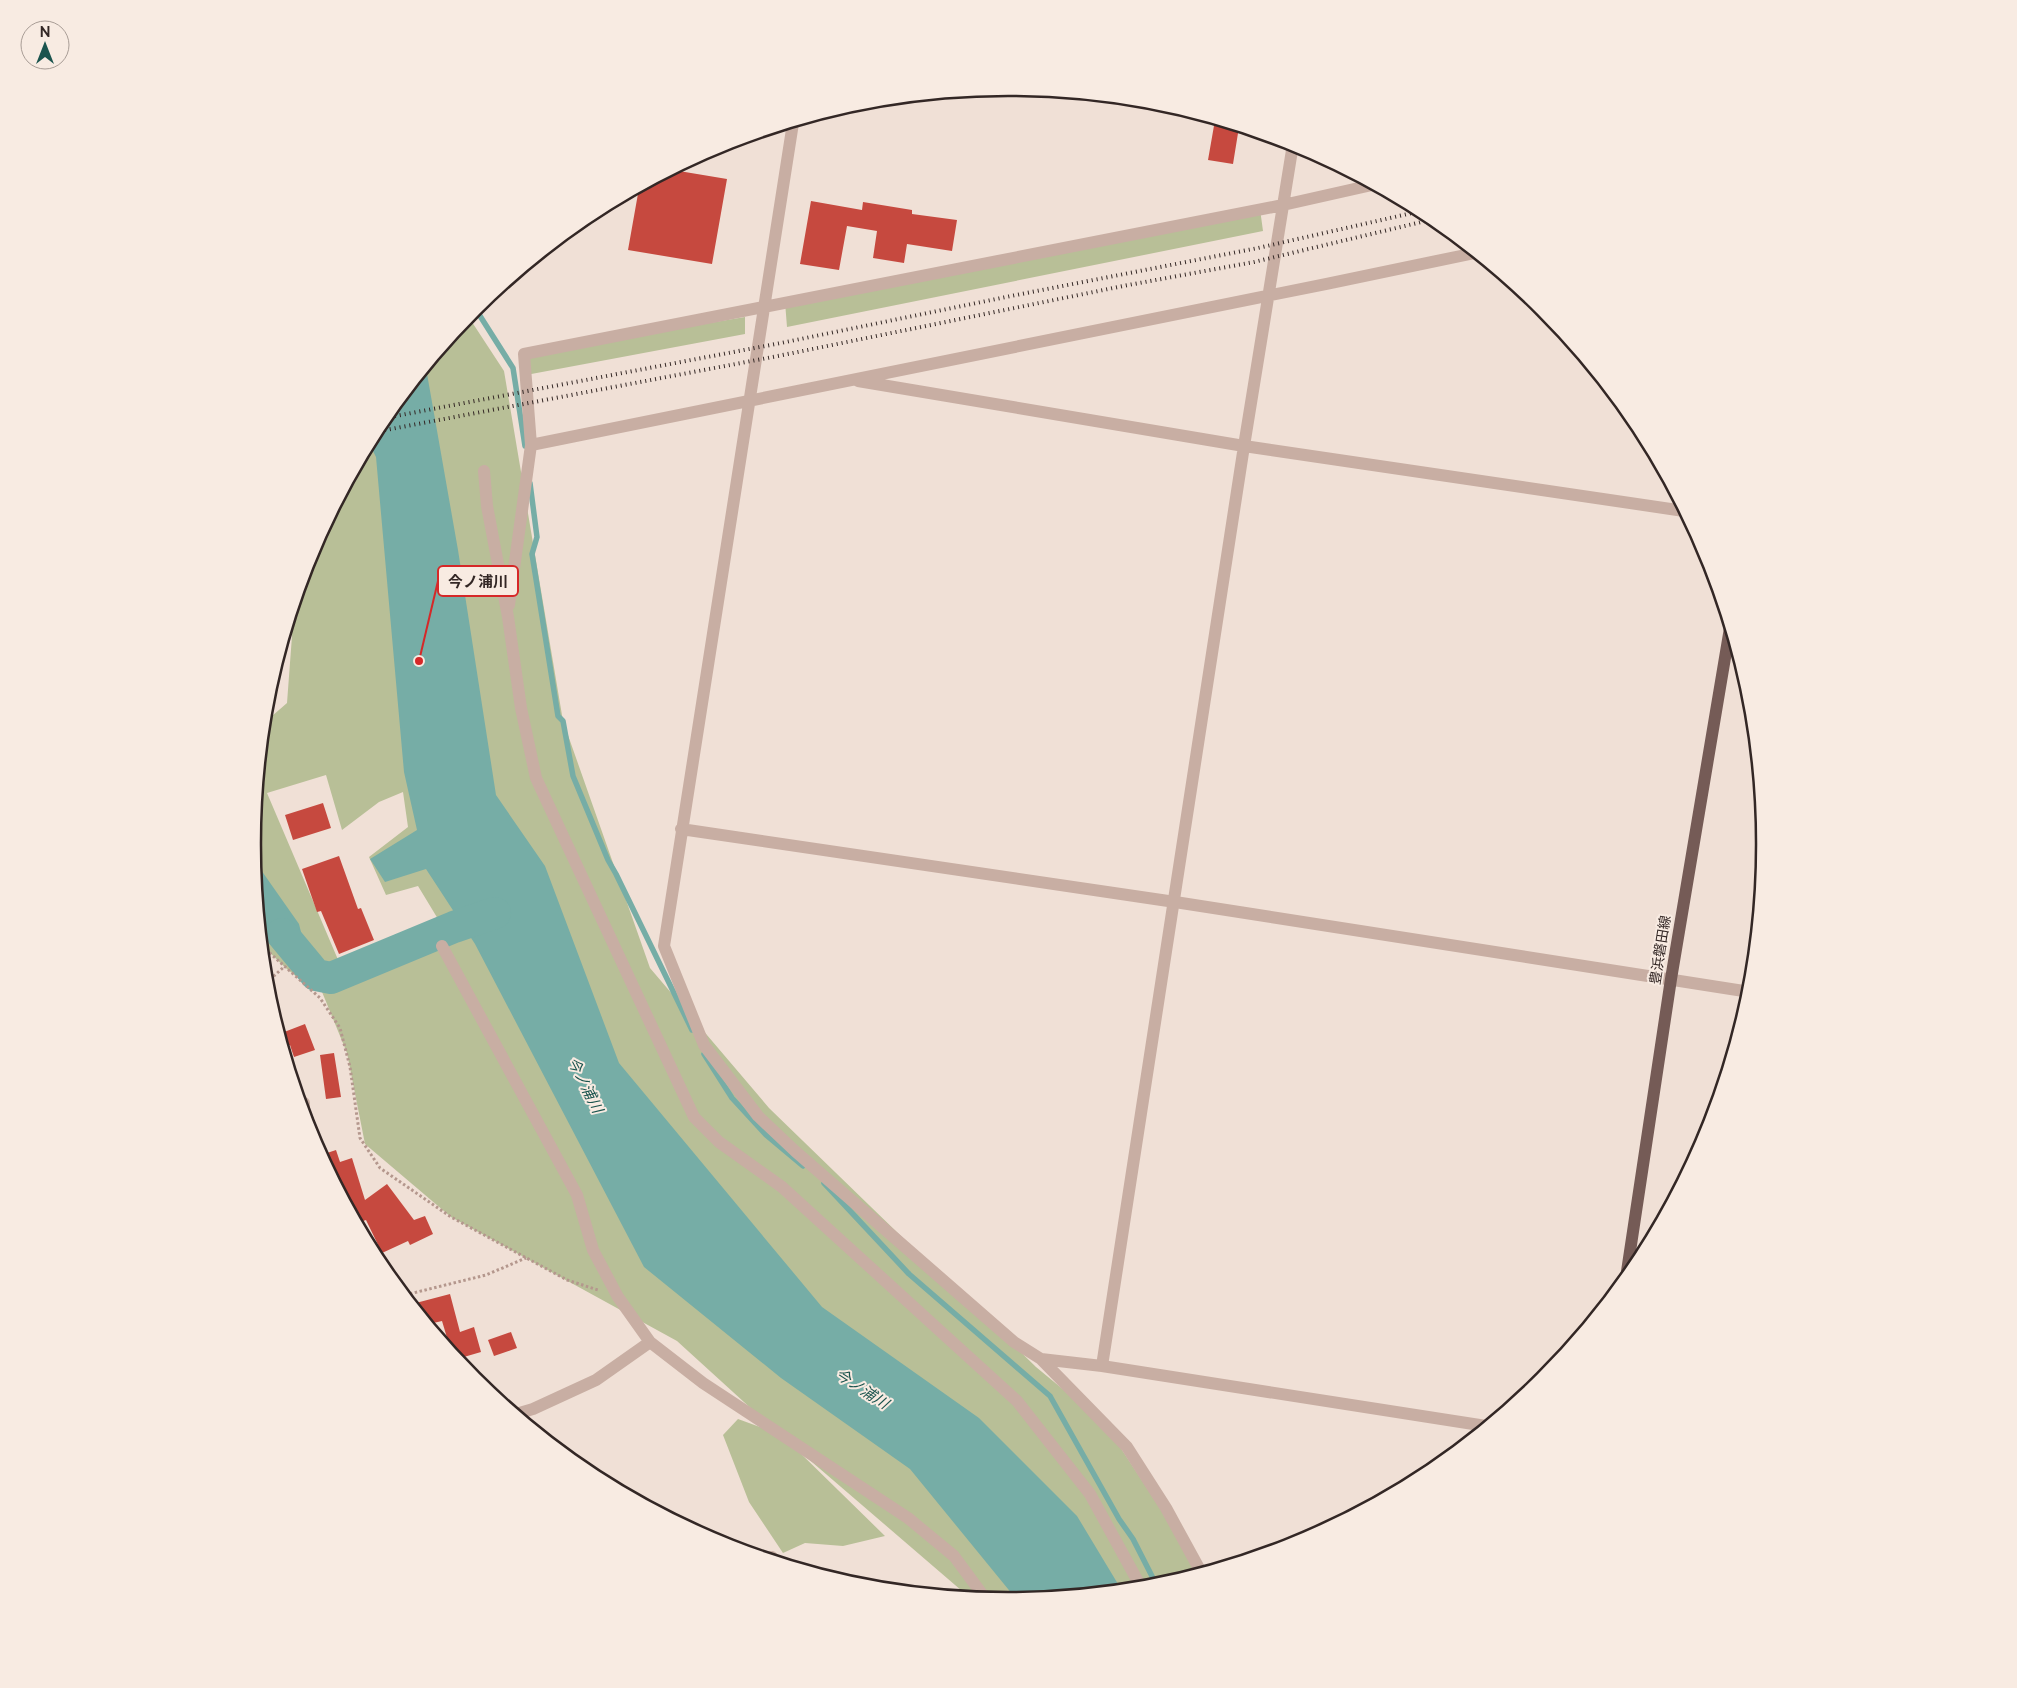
<svg xmlns="http://www.w3.org/2000/svg" width="2017" height="1688" font-family="Raleway,'Noto Sans JP',sans-serif">
  <style>
    .green { fill: #b8bf97; fill-rule: evenodd }
    .water { fill: #76ada6 }
    .lines { fill: none; stroke-linecap: round; stroke-linejoin: round }
    .stream { stroke: #76ada6; stroke-width: 5.5 }
    .river { stroke: #76ada6; stroke-width: 32 }
    .building { fill: #c6493f }
    .path { stroke: #b4978d; stroke-width: 3; stroke-dasharray: 2.5 2.5; stroke-linecap: butt }
    .minor { stroke: #c8aea3; stroke-width: 12 }
    .major { stroke: #755b56; stroke-width: 12 }
    .rail { stroke: #332725; stroke-width: 4; stroke-dasharray: 1 4; stroke-linecap: butt }
    .labels { text-anchor: middle; dominant-baseline: central; stroke-width: 4; stroke-linejoin: round; paint-order: stroke }
    .street-label { font-size: 14px; fill: #332725; stroke: #f8ebe2 }
    .water-label { font-size: 15px; font-style: italic; fill: #1b544e; stroke: #f8ebe2 }
    .rim { fill: none; stroke: #332725; stroke-width: 2.5 }
    .leader { fill: none; stroke: #d62828; stroke-width: 2 }
    .callout-dot { fill: #d62828; stroke: #f8ebe2; stroke-width: 2 }
    .callout { fill: #f8ebe2; stroke: #d62828; stroke-width: 2 }
    .callout-label { font-size: 15px; text-anchor: middle; font-weight: bold; fill: #332725 }
  </style>
  <rect width="100%" height="100%" fill="#f0e0d6"/>
  <path class="green" d="M1260,209l3,22 -476,96 -2,-25z
    M468,316l36,55 59,350 87,247 119,140 267,259 69,57 97,148 -46,14 -148,14 -39,-3 -178,-153 94,92 -42,10 -38,-3 -22,10 -34,-51 -26,-67 15,-16 41,15 -102,-93 -226,-124 -86,-73 -18,-91 -27,-66c-23,-4 -42,-27 -58,-42l-10,-101 12,-121 23,-20 5,-67 -4,-9 22,-73 70,-131zM326,775l16,55 37,-28 24,-10 5,35 -39,30 17,38 32,-9 20,33 -99,43 -72,-169z
    M745,317v17l-219,41 -2,-21z"/>
  <path class="water" d="M426,368l32,182 38,245 49,71 74,197 203,244 157,111 98,98 44,73 -104,11 -107,-131 -129,-91 -137,-111 -169,-323 -49,-75 -41,13 -15,-23 47,-29 -13,-58 -28,-315 -7,-14 11,-20z
    M254,860l45,64 11,44 -50,-45z"/>
  <g class="lines">
    <path class="stream" d="M475,308l38,60 12,78
      M530,483l7,54 -5,17 26,162 5,5 10,55 35,84 8,14 76,156
      M704,1054l28,44 34,37 37,31
      M824,1183l85,91 141,122 69,123 14,20 24,47"/>
    <path class="river" d="M282,934l34,41 15,3 123,-51 41,-14"/>
  </g>
  <path class="building" d="M1215,120l24,7 -6,37 -25,-4z
    M673,170l54,9 -15,85 -84,-14 11,-62z
    M811,201l51,9 1,-8 49,8v4l45,6 -5,31 -45,-7 -3,19 -31,-5 4,-27 -30,-5 -8,44 -39,-6z
    M323,803l8,25 -38,12 -8,-25z
    M339,856l19,53 3,-1 13,32 -35,14 -18,-43 -4,1 -15,-43z
    M305,1024l10,26 -21,7 -4,-12 -6,3 -5,-14z
    M334,1053l7,44 -15,2 -6,-44z
    M336,1150l4,12 12,-4 13,42 22,-16 27,36 11,-4 8,18 -23,11 -2,-4 -26,12 -16,-33 -9,3 -36,-68z
    M450,1294l10,38 14,-5 7,25 -24,7 -6,-8 -9,-30 -13,3 -17,-20z
    M511,1332l6,16 -23,8 -6,-16z"/>
  <g class="lines">
    <path class="path" d="M262,946l58,52 20,30 10,39 10,71 20,30 71,49 116,63 31,10
      M266,983l19,-17
      M405,1295l81,-20 40,-17"/>
    <path class="minor" d="M793,123l-129,823 40,99 54,71 37,35 219,191 27,17 61,7 384,60
      M858,381l386,65 440,65
      M531,445l-7,-91 759,-149 89,-20
      M484,471l3,35 21,111 13,91 15,70 158,339 25,25 63,45 235,214 73,93 51,93
      M509,605l22,-160c315,-66 630,-126 944,-192
      M681,829l494,73 575,90
      M442,946l135,249 16,55 25,47 32,45 53,41 205,135 46,38 31,42
      M300,1103h4v12
      M1041,1359l86,88 39,61 35,64
      M1102,1366l142,-920 49,-302
      M516,1414l17,-5 63,-29 54,-38
      M769,1558l3,-1v2"/>
    <path class="major" d="M1626,1278l45,-299 59,-351"/>
    <path class="rail" d="M385,418l396,-75 230,-47 247,-48 163,-37
      M375,432l403,-76 345,-70 131,-24 180,-43"/>
  </g>
  <g class="labels">
    <g class="street-label">
      <text transform="translate(1660 950) rotate(-81)">豊浜磐田線</text>
    </g>
    <g class="water-label">
      <text transform="translate(585 1085) rotate(63)">今ノ浦川</text>
      <text transform="translate(862 1389) rotate(33)">今ノ浦川</text>
    </g>
  </g>
  <path d="M0 0H2017V1688H0ZM1008 96H1009A747 747 0 0 1 1756 843V845A747 747 0 0 1 1009 1592H1008A747 747 0 0 1 261 845V843A747 747 0 0 1 1008 96Z" fill="#f8ebe2" fill-rule="evenodd"/>
  <path class="rim" d="M1008 96H1009A747 747 0 0 1 1756 843V845A747 747 0 0 1 1009 1592H1008A747 747 0 0 1 261 845V843A747 747 0 0 1 1008 96Z"/>
  <path class="leader" d="M419 661L438 581"/>
  <circle class="callout-dot" cx="419" cy="661" r="5"/>
  <rect class="callout" x="438" y="566" width="80" height="30" rx="5"/>
  <g class="callout-label">
    <text x="478" y="587">今ノ浦川</text>
  </g>
  <g transform="translate(45 45)"><circle r="24" fill="#f8ebe2" stroke="#a99d96"/>
  <path d="M0-4L9 19L0 12L-9 19Z" fill="#1b544e"/>
  <text y="-8" font-size="14" font-weight="bold" text-anchor="middle" fill="#332725">N</text>
  </g>
</svg>
